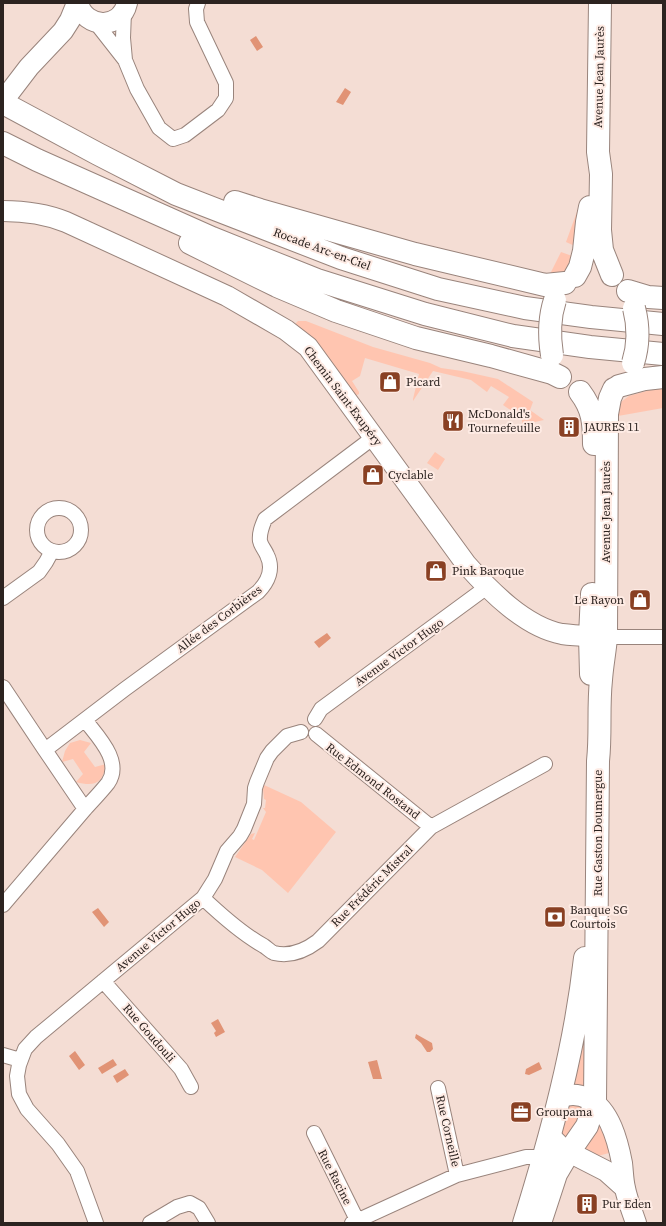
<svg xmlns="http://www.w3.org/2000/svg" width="666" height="1226" font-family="'Source Serif 4',serif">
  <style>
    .green { fill: #ffc5b0 }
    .water { fill: #e19375 }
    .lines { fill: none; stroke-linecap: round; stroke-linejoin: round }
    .street-casing { stroke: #99847c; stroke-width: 16 }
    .secondary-casing { stroke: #99847c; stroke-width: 22 }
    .primary-casing { stroke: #99847c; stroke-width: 24 }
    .highway-casing { stroke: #99847c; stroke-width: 24 }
    .street { stroke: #fff; stroke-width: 14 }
    .secondary { stroke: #fff; stroke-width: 20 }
    .primary { stroke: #fff; stroke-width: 22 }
    .highway { stroke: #fff; stroke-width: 22 }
    .primary-bridge-casing { stroke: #99847c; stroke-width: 24; stroke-linecap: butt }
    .primary-bridge { stroke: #fff; stroke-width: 22 }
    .labels { text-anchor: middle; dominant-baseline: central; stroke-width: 4; stroke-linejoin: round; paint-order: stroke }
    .street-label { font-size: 12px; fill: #2c2320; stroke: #feebe4 }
    .poi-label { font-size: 12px; fill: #2c2320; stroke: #feebe4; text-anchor: start }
  </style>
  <rect width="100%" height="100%" fill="#f4ddd4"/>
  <path class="green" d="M579,206h1l-3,41 -11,-5z
    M561,252l14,5 -11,16 -14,1z
    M298,321h8l67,26 57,16 11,5 21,3 36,8 35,23 -3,8 14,10 -9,2 -8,7 -4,-4 -2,-8 -18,-12 6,-8 -18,-11 -4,6 -16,-12 -38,-9 -20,30v-2l6,-25 -54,-16 -5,18 -8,5 7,11v2l-4,2 -43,-57 -16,-14v-2z
    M657,388h6v20l-45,8v-12l11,-8z
    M435,452l10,7 -7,11 -11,-7z
    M80,740l11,3 -7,9 11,15 11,-3c-3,20 -12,23 -30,18l7,-8 -10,-15 -11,3 3,-11 5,-8z
    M264,785l37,17 35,30 -48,61 -26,-23 -27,-13 16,-23 4,-1 -3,6 2,1 12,-28 -3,-4h2l1,-8 -2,-1 -1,-10z
    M588,1023v69l-22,-3z
    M567,1104h21l-20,35 -7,-2v-6z
    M600,1117l13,35 -19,5 -15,-6z"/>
  <path class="water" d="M256,36l7,11 -6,4 -7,-11z
    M345,88l6,4 -8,13 -7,-3z
    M327,633l4,5 -12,10 -5,-6z
    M98,908l11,14 -5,5 -12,-15z
    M218,1019l7,13 -9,5 -2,-4 2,-2 -5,-8z
    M416,1034l16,9 1,6 -3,3h-3l-6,-9 -6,-5z
    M75,1051l10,14 -6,5 -10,-14z
    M113,1059l4,6 -15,9 -4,-6z
    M377,1060l5,19h-9l-5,-17z
    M539,1062l3,7 -13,6 -4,-1 1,-5z
    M125,1069l4,6 -12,8 -4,-7z"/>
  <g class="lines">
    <g class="street-casing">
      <path id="street" d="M124,12l-1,26 2,22
        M96,23l29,37 12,29 22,39 14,11 12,-4 33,-25 8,-12v-15l-29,-61 -1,-13 2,-6
        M37 530a22 22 0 1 1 44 0a22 22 0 1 1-44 0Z
        M3,598l36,-26 7,-10 6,-11
        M606,637h57
        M3,687l42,63
        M315,719l6,-10 166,-122
        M316,734l115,93
        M85,809c8,-9 16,-17 23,-26 15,-22 -11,-47 -23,-63
        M203,898c18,17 39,36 61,48 3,2 7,6 10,7 16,4 32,-3 44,-12l113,-114 114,-63
        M3,905l82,-96 -40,-59 80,-61 133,-97c10,-10 16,-23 9,-37 -2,-5 -6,-9 -7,-14 -1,-8 2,-15 5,-22l109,-82
        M103,981l78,88 10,18
        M3,1055l17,5
        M438,1088l19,87
        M314,1133l43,87
        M96,1223l-19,-52 -19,-27 -31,-35 -8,-15 -2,-18 2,-11 6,-16 11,-12 167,-139 12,-19 12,-28 13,-15 4,-7 10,-25 1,-16 2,-6 10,-24 5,-7 15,-15 14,-4
        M150,1223l27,-16 13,-4 9,5 9,15
        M352,1223l105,-48 69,-18h18"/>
    </g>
    <g class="secondary-casing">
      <path id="secondary" d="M78,3c7,26 43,27 49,0
        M3,101l26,-34 34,-36 7,-11 7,-17
        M3,211c22,0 43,3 63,11l161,74 59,34 22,17 158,217c24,27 59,63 96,70 15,2 29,2 44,3
        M560,1098c10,-5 19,-4 29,1 21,11 29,43 33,64 1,8 1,17 3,25 2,11 7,23 11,35
        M550,1136l13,13 43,22 19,17"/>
    </g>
    <g class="primary-casing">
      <path id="primary" d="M600,3l-2,149 3,22 -1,56 2,20 10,25
        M575,276l5,-9 4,-16 3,-29 3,-15
        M580,392c13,17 14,31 14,52
        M591,674l-1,-38 2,-42
        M524,1223c27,-87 51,-175 61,-265
        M540,1223l16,-49 13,-22 18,-26 8,-24 3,-341c3,-27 0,-54 3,-81 1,-15 4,-29 5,-43l1,-223 3,-16 4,-9"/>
    </g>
    <g class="highway-casing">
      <path id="highway" d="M3,103l95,51 78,40 165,64 97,31 87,19 66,9 72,7
        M3,143l34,17 175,78 105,42 108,34 88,22 77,11 73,7
        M235,202l25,8 155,44 130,31 20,-2
        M190,243l87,43 59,25 80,27 75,18 61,17 8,4
        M628,291l20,6 15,1
        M619,386l26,-7 18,-2"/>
    </g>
    <use href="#street" class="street"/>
    <use href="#secondary" class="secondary"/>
    <use href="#primary" class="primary"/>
    <use href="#highway" class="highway"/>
    <g class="primary-bridge-casing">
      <path id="primary-bridge" d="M552,355c-3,-19 -3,-37 3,-55
        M633,363c6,-19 6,-36 1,-55"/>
    </g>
    <use href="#primary-bridge" class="primary-bridge"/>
  </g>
  <defs>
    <g id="shop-square" transform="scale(1.15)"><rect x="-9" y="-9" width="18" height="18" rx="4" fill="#894023" stroke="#feebe4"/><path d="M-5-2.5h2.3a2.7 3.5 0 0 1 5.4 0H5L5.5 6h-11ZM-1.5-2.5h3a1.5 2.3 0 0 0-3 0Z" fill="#fff"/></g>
    <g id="restaurant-square" transform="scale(1.15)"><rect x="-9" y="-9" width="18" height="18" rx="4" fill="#894023" stroke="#feebe4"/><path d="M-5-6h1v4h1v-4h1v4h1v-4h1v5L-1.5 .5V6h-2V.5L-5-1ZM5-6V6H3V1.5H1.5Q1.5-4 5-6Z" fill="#fff"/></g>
    <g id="building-square" transform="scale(1.15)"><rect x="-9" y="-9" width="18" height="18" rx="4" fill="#894023" stroke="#feebe4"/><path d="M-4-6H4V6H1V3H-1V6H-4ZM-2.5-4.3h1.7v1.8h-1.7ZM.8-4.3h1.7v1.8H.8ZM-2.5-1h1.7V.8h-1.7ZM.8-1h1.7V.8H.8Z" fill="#fff"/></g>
    <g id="bank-square" transform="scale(1.15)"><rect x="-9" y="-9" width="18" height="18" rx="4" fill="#894023" stroke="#feebe4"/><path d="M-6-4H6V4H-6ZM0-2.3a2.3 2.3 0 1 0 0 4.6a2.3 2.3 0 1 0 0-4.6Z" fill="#fff"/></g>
    <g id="office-square" transform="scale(1.15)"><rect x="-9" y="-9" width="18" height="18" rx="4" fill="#894023" stroke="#feebe4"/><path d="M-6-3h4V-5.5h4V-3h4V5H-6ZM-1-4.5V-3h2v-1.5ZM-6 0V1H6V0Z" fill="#fff"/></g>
  </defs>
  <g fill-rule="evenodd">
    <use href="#shop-square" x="390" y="382"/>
    <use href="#restaurant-square" x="453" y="421"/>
    <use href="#building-square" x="569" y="427"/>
    <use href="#shop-square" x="373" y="475"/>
    <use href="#shop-square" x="436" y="571"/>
    <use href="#shop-square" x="640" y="600"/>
    <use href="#bank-square" x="555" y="917"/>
    <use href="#office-square" x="521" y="1112"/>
    <use href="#building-square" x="587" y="1204"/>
  </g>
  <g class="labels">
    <g class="street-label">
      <text transform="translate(599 77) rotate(-89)">Avenue Jean Jaurès</text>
      <text transform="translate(322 249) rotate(20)">Rocade Arc-en-Ciel</text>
      <text transform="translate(343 396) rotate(53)">Chemin Saint-Exupéry</text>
      <text transform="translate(606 512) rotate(-90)">Avenue Jean Jaurès</text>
      <text transform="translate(219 619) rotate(-37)">Allée des Corbières</text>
      <text transform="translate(399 652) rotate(-36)">Avenue Victor Hugo</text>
      <text transform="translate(373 781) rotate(38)">Rue Edmond Rostand</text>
      <text transform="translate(598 833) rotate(-90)">Rue Gaston Doumergue</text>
      <text transform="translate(372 886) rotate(-45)">Rue Frédéric Mistral</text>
      <text transform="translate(158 935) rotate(-40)">Avenue Victor Hugo</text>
      <text transform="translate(149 1033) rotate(49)">Rue Goudouli</text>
      <text transform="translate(448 1131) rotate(77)">Rue Corneille</text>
      <text transform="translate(335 1177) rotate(63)">Rue Racine</text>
    </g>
    <g class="poi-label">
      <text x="406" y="382">Picard</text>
      <text x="468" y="414">McDonald's<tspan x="468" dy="14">Tournefeuille</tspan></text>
      <text x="584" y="427">JAURES 11</text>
      <text x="388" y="475">Cyclable</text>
      <text x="452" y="571">Pink Baroque</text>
      <text x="624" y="600" text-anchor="end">Le Rayon</text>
      <text x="570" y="910">Banque SG<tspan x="570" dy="14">Courtois</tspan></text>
      <text x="536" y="1112">Groupama</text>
      <text x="602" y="1204">Pur Eden</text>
    </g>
  </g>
  <rect width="666" height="1226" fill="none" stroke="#2c2320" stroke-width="8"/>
</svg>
